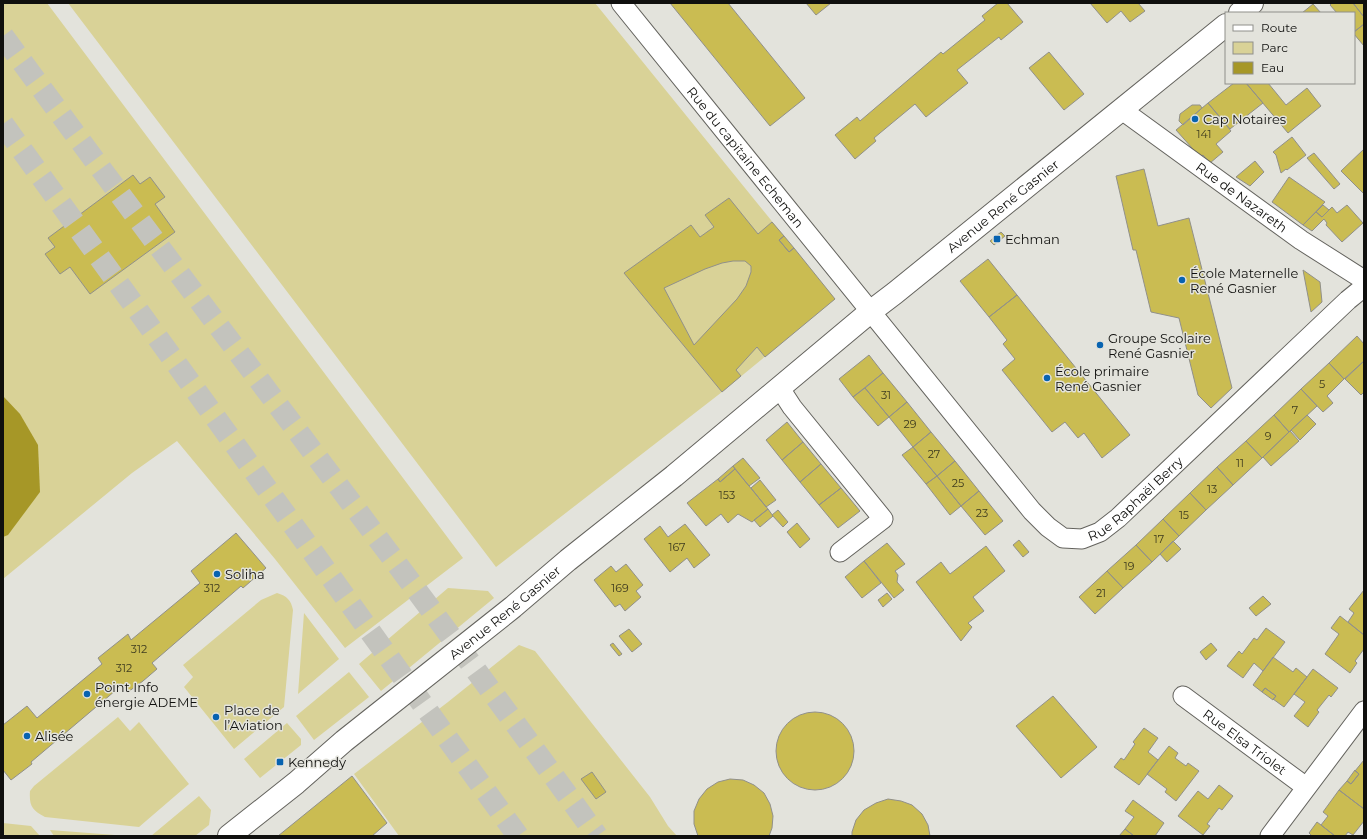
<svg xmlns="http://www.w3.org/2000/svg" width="1367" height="839" font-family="Montserrat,sans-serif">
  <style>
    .green { fill: #d9d297 }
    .water { fill: #a69727 }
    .building { fill: #cabc52; stroke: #91908a; fill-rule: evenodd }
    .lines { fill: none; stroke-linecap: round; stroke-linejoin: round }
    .motorway-tunnel { stroke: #c3c3bd; stroke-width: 22; stroke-dasharray: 22 11; stroke-linecap: butt }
    .minor-casing { stroke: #64635e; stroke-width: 21 }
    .secondary-casing { stroke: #64635e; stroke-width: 24 }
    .minor { stroke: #fff; stroke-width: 19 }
    .secondary { stroke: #fff; stroke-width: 22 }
    .poi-dot { fill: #0863b0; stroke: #e3e3dc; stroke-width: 1.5 }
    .labels { text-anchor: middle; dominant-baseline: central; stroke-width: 3; stroke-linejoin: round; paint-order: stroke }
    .number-label { font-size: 11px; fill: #3e3b1f }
    .poi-label { font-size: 13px; fill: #10100e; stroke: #e3e3dc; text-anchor: start }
    .street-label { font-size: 13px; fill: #10100e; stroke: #e3e3dc }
  </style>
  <rect width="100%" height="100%" fill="#e3e3dc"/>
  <path class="green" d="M3,3h44l416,555 -118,90 -70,-89 -98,-118 -45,32 -129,106z
    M68,3h527l240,296 -113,93 -226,175z
    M448,588l40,3 6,7 -113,93 -22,-27z
    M277,593c10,3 14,7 16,17l-9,97 -50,42 -50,-62 9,-10 -10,-12 78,-65z
    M304,613l35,46 -41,35z
    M519,645l16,6 115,146 18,29 9,10h-278l-45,-62 94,-72z
    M349,672l20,25 -55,43 -18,-24z
    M118,717l12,14 9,-9 50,62 -50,43 -94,-10c-13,-7 -16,-11 -15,-26l4,-5z
    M287,723l14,16v6l-41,33 -16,-19z
    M199,796l12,14 -2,15 -14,11h-44z
    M3,823l28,3 9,10h-34l-3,-3z
    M50,830l78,6h-74z"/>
  <path class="water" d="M3,396l17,18 18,31 2,47 -32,43 -5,2z"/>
  <path class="building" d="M670,3h58l77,95 -35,28z
    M806,3h25l-15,12z
    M998,3h9l16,19 -22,18 -2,-3 -42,33 11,13 -42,34 -11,-13 -41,34 2,3 -21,18 -20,-24 22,-18 3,4 81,-69 2,2 42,-34 -3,-4z
    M1090,3h48l7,8 -15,11 -9,-11 -14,12z
    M1332,3h21l11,14v7l-10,8v-19h-17l-7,-8z
    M1353,3h11v14z
    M1313,4l8,9h-19z
    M1364,24v22l-10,-12v-2z
    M1049,52l35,42 -20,16 -35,-42z
    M1234,83h12l17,20 -33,26 -22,-26z
    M1246,83h22l18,22 21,-17 14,18 -33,27z
    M1208,103l23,28 -15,13 7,8 -13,11 -7,-8 -3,2 -24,-27z
    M1192,105h8l2,3 -19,17 -4,-4 1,-7z
    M1292,137l14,18 -19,15 -1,-1 -5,4 -5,-18 -3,-3z
    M1364,149v45l-23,-23z
    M1314,153l26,31 -6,5 -27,-31z
    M1255,161l9,11 -14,14 -14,-9z
    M1144,169l14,57 31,-8 43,170 -21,20 -13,-13 -19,-77 -28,-6 -15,-62h-3l-17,-74z
    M133,175l7,9 10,-7 15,20 -10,7 20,28 -85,62 -20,-27 -10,7 -15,-20 10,-7 -7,-9z
    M1289,177l36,25 -22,23 -31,-23z
    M729,198l29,36 14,-12 12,14 -5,4 10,12 5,-4 41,51 -70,58 -8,-10 -21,23 5,6 -19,16 -98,-119 67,-48 9,12 14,-10 -9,-12zM733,261h12l6,5v6l-5,14 -9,13 -43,46 -30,-57 41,-19 17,-6z
    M1323,205l6,5 -7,7 -6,-5z
    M1347,205l16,18 -21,19 -16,-17 1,-2 -3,-4 -12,12 -9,-6 13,-13 6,5 10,-10 5,6z
    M1001,232l4,4 -11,9 -4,-4z
    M784,236l10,12 -5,4 -10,-12z
    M988,259l29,36 -28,22 -29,-36z
    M1303,270l17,12 2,20 -11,10z
    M1017,295l113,140 -28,23 -18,-25 -6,5 -13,-16 -13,10 -50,-62 13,-11 -12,-15 4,-4 -18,-23z
    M1357,336l7,8v17l-20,18 -15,-16z
    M869,355l14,18 -30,24 -14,-18z
    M1364,361v31l-3,3 -16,-16z
    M1329,363l15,16 -17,17 6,7 -10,9 -22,-23z
    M883,373l24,29 -18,15 -24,-29z
    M865,388l24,29 -11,9 -25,-29z
    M1301,389l16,17 -28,26 -15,-17z
    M907,402l24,30 -18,15 -24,-30z
    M1274,415l15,17 -27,26 -16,-17z
    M1307,415l9,9 -16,16 -9,-10z
    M787,422l16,20 -21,18 -16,-20z
    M1290,431l9,10 -28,25 -8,-9z
    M931,432l24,29 -18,15 -24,-29z
    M1246,441l16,17 -29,27 -16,-18z
    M803,442l18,22 -21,18 -18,-22z
    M913,447l24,29 -11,8 -24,-29z
    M743,458l17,20 -11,8 -16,-20z
    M955,461l24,30 -18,15 -24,-30z
    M821,464l20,24 -22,17 -19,-23z
    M733,466l2,3 -15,13 -2,-3z
    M1217,467l16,18 -27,25 -16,-17z
    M735,469l33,40 -16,13 -14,-8 -10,9 -7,-9 -15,12 -19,-23 31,-24 2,3z
    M937,476l24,30 -11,9 -24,-31z
    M760,480l16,20 -10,7 -15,-19z
    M841,488l19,23 -22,17 -19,-23z
    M979,491l24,30 -18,14 -24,-29z
    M1190,493l16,17 -27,26 -16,-17z
    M768,509l5,7 -13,11 -6,-7z
    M778,510l10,12 -5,5 -11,-12z
    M1163,519l16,17 -27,26 -16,-17z
    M797,523l13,16 -10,9 -13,-16z
    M685,524l25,31 -16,13 -7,-10 -17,14 -26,-33 16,-13 8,11z
    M236,533l30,35 -23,20 -2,-2 -89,77 5,6 -14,12 -15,11 -6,-7 -91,77 1,2 -21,16 -8,-10v-45l24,-19 10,12 65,-54 -4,-6 30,-24 3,6 69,-57 -9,-12z
    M1019,540l10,12 -6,5 -10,-12z
    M1173,541l8,8 -14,13 -7,-8z
    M887,543l18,21 -10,7 3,4 -1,7 7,8 -10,8 -30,-37z
    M1136,545l16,17 -29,26 -16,-17z
    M986,546l19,25 -32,26 11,14 -16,12 4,4 -11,14 -45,-59 25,-20 9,12z
    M864,561l17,22 -19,15 -17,-21z
    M626,564l17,21 -7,6 5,6 -16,14 -5,-7 -5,3 -21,-27 17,-14 5,6z
    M1107,571l16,17 -28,26 -16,-17z
    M1364,590v45l-16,-13 6,-9 -5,-4z
    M887,593l5,6 -9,8 -5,-7z
    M1263,596l8,8 -15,12 -7,-8z
    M1340,616l24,19v14l-9,12 2,2 -7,10 -25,-19 14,-20 -8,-6z
    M1266,628l19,14 -22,29 -9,-8 -11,15 -16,-12 12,-15 3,3 12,-16 3,2z
    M629,629l13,15 -10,8 -13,-16z
    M613,643l9,11 -3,2 -9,-11z
    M1211,643l6,7 -11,10 -6,-8z
    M1273,657l20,15 3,-4 11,9 -23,30 -11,-8 3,-3 -11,-8 -3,4 -9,-7z
    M1313,669l25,19 -7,9 -2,-2 -12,15 2,2 -11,15 -14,-11 11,-14 -11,-8z
    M1265,688l11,8 -3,4 -11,-8z
    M1053,696l44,51 -36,31 -45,-52z
    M776 751a39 39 0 1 1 78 0a39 39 0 1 1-78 0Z
    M1144,728l14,10 -10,14 10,8 -19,25 -25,-18 7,-9 3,2 11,-16 -2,-2z
    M1169,746l9,7 -3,5 11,8 2,-3 11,8 -23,30 -11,-9 2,-3 -20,-15z
    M1364,760v49l-25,-19 8,-9 4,3 8,-10 -4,-3z
    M1355,770l4,4 -8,10 -4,-3z
    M592,772l14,20 -10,7 -15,-20z
    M352,776l35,47 -15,13h-94z
    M730,779l13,1 11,5 10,8 6,11 3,12 -1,12 -3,8h-71l-4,-12v-13l5,-12 8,-10 11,-7z
    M1219,785l14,11 -11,14 -3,-2 -12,16 3,2 -7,9 -25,-19 20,-25 10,8z
    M1339,790l25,19v12l-11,14 -5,-3 -3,4h-10l-14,-11 7,-9 -5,-4z
    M888,799l13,2 11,4 10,9 6,11 2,11h-78v-4l4,-12 8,-10 12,-7z
    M1133,800l31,23 -9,13h-21l-9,-7 9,-12 -9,-6z
    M1317,822l4,3 14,11h-23l-3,-3z
    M1125,829l9,7h-15z"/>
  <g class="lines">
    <path class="motorway-tunnel" d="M3,36c196,268 400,531 594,800
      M3,124l515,712"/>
    <g class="minor-casing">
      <g id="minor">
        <path id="s1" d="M621,3l411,508 16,16 15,11 19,1 18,-7 18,-14 230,-218 16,-13"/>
        <path id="s2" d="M1122,110l179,130 63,40"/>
        <path d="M779,387l13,20 91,112 -43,33"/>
        <path id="s3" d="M1183,696l123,91"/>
        <path d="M1270,836l94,-125"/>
      </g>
    </g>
    <g class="secondary-casing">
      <g id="secondary">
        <path d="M1240,13l12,-10"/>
        <path id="s4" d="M229,836l67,-53 48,-42 169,-134 55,-47 106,-84 196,-164 25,-19 331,-268"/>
      </g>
    </g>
    <use href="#minor" class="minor"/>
    <use href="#secondary" class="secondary"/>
  </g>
  <g class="poi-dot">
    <circle cx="1195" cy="119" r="4"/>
    <rect x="993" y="235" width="8" height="8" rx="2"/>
    <circle cx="1182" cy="280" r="4"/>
    <circle cx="1100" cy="345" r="4"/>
    <circle cx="1047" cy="378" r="4"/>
    <circle cx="217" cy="574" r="4"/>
    <circle cx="87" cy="694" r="4"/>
    <circle cx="216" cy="717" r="4"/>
    <circle cx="27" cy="736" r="4"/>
    <rect x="276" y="758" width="8" height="8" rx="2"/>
  </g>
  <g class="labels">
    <g class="number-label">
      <text x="1204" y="134">141</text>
      <text x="1322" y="384">5</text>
      <text x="886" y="395">31</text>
      <text x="1295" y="410">7</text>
      <text x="910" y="424">29</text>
      <text x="1268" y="436">9</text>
      <text x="934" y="454">27</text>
      <text x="1240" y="463">11</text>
      <text x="958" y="483">25</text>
      <text x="1212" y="489">13</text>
      <text x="727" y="495">153</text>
      <text x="982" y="513">23</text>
      <text x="1184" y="515">15</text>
      <text x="1159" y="539">17</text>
      <text x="677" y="547">167</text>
      <text x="1129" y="566">19</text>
      <text x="212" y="588">312</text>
      <text x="620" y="588">169</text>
      <text x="1101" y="593">21</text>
      <text x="139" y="649">312</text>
      <text x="124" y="668">312</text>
    </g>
    <g class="poi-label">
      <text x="1203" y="119">Cap Notaires</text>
      <text x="1005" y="239">Echman</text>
      <text x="1190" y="273">École Maternelle<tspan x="1190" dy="15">René Gasnier</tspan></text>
      <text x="1108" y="338">Groupe Scolaire<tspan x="1108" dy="15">René Gasnier</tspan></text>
      <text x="1055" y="371">École primaire<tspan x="1055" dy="15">René Gasnier</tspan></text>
      <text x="225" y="574">Soliha</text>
      <text x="95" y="687">Point Info<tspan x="95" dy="15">énergie ADEME</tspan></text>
      <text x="224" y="710">Place de<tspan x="224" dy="15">l’Aviation</tspan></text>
      <text x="35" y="736">Alisée</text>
      <text x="288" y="762">Kennedy</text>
    </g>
    <g class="street-label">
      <text stroke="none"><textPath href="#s1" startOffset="198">Rue du capitaine Echeman</textPath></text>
      <text stroke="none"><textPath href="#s2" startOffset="148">Rue de Nazareth</textPath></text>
      <text stroke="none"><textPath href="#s4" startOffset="998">Avenue René Gasnier</textPath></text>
      <text stroke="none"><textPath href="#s1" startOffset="781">Rue Raphaël Berry</textPath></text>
      <text stroke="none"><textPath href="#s4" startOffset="355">Avenue René Gasnier</textPath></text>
      <text stroke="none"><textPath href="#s3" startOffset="77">Rue Elsa Triolet</textPath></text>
    </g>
  </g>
  <rect width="1367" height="839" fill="none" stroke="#10100e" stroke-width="8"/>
  <rect x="1225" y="12" width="130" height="72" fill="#e3e3dc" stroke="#8f8f8a"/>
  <rect x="1233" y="25" width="20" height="6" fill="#ffffff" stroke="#8f8f8a"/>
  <text x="1261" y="32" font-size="12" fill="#10100e">Route</text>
  <rect x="1233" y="42" width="20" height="12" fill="#d9d297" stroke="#8f8f8a"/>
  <text x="1261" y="52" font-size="12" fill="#10100e">Parc</text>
  <rect x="1233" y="62" width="20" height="12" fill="#a69727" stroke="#8f8f8a"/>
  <text x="1261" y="72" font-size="12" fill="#10100e">Eau</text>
</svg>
